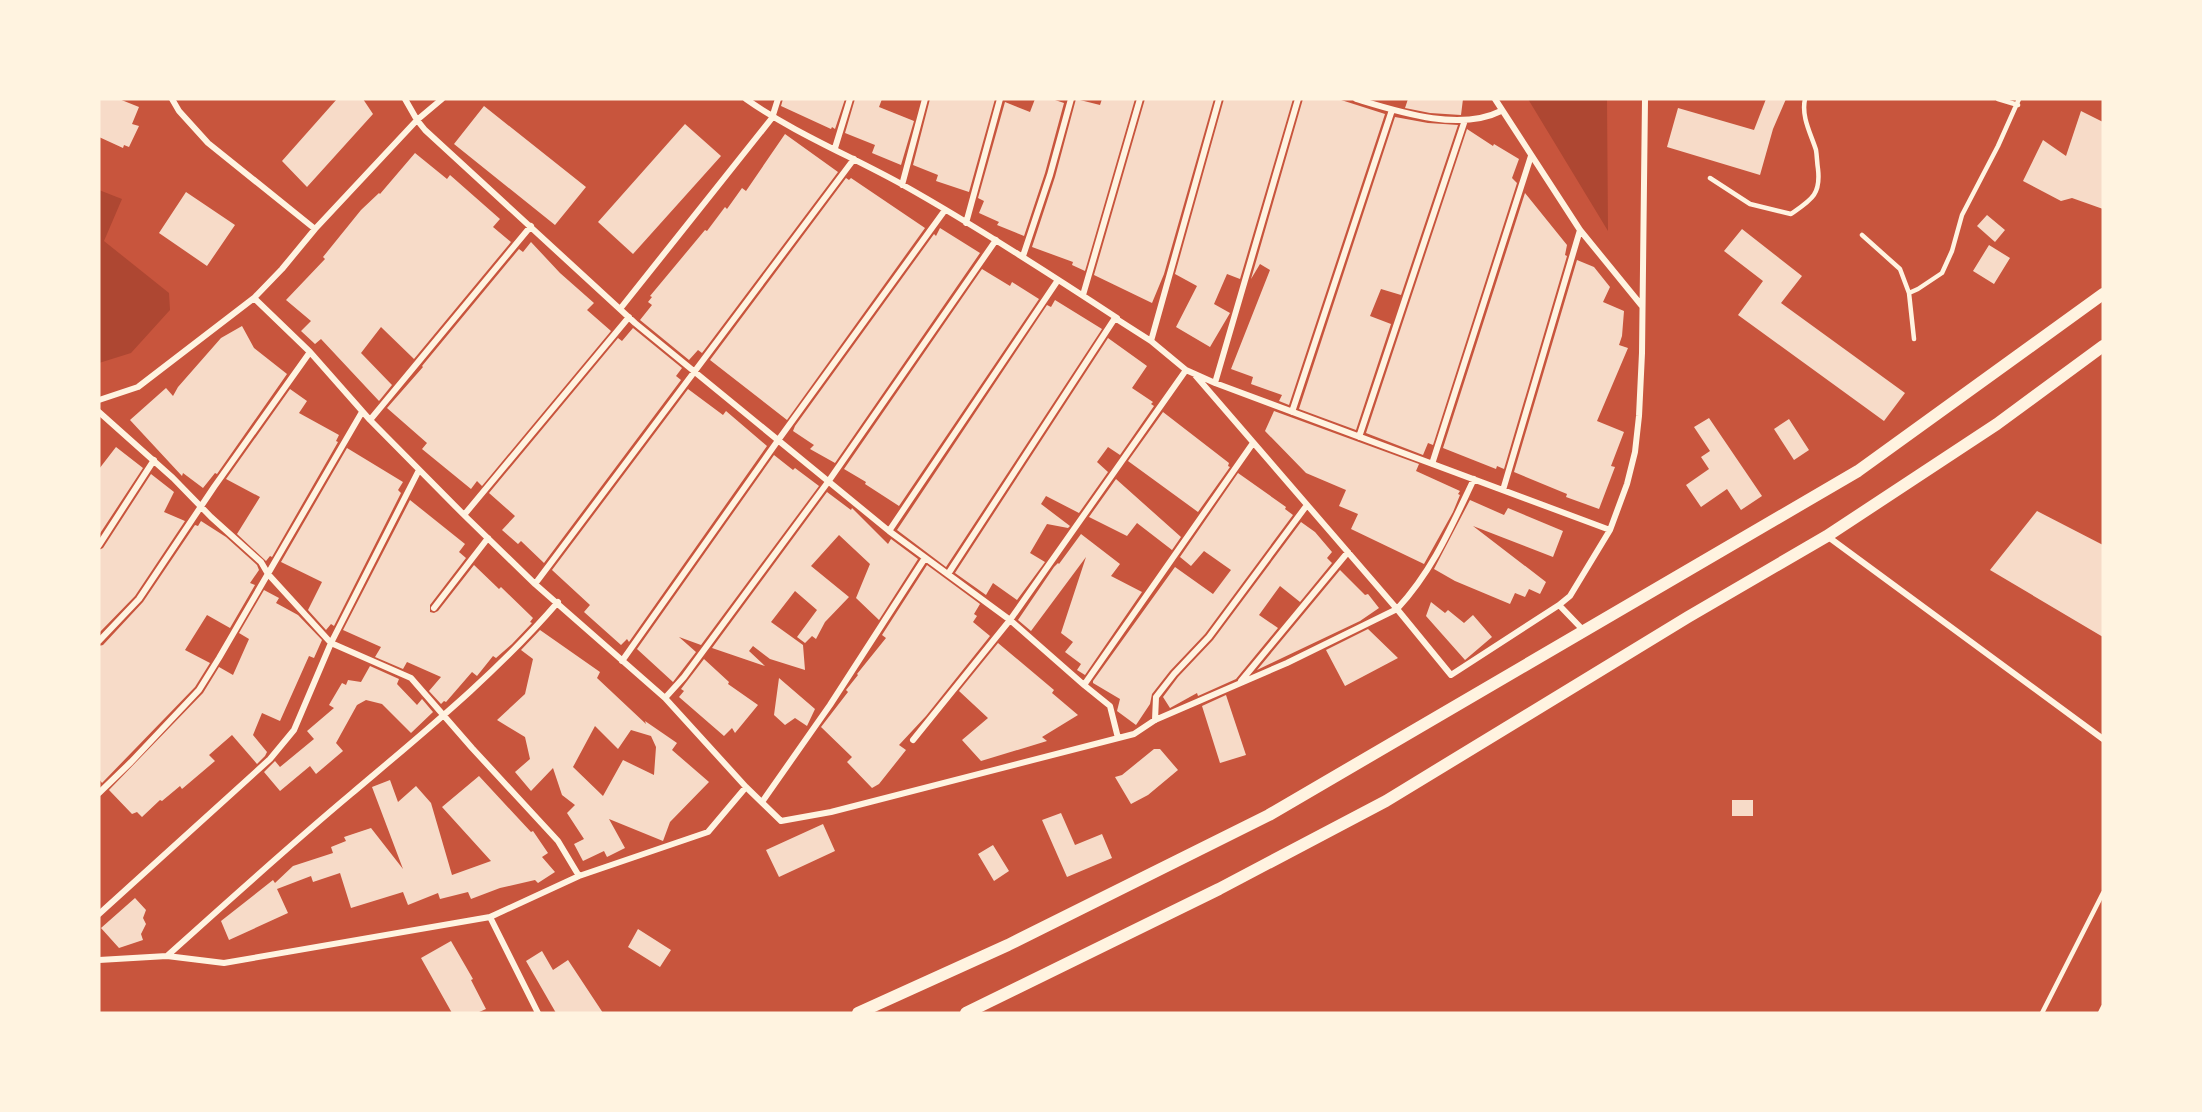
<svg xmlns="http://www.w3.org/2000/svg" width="2202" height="1112" font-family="'Public Sans',sans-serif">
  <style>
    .green { fill: #ae4732 }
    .building { fill: #f7dbc8; fill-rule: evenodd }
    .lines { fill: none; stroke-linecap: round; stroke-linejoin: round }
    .service { stroke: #fff3e0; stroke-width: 4.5 }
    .minor { stroke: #fff3e0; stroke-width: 6 }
    .secondary { stroke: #fff3e0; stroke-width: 12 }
  </style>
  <rect width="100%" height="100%" fill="#c8553d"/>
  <path class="green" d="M1528,99h79l1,132z
    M99,190l23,9 -18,42 65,52 1,17 -39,43 -32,10z"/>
  <path class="building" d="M99,99h20l20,8 -7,17 7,2 -10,21 -5,-2 -1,3 -24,-11z
    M337,99h26l10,15 -66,73 -25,-26z
    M783,99h62l-10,30 -3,-2 -1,2 -50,-23z
    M855,99h27l-3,8 35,14 -13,44 -29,-12 3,-8 -30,-12z
    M930,99h65l-26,93 -33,-11 2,-6 -25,-10z
    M1035,99h17l12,4 -19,70 -21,63 -27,-11 2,-3 -20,-9 5,-12 -6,-3 27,-96 25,10z
    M1076,99l24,6 2,-6h33l-50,172 -13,-6 1,-3 -41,-15 23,-70z
    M1145,99h69l-50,175 -12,29 -58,-28z
    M1224,99h69l-53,180 -13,-5 -13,30 16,9 -20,34 -34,-20 21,-41 -22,-12z
    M1303,99h35l47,15 -96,291 -10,-4 3,-6 -31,-11 2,-7 -22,-8 39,-99 -10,-6 -9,15z
    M1408,99h55l-2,16 -31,-2 -25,-5z
    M1766,99h20l-13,30 -13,46 -93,-28 11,-39 76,22z
    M484,106l102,81 -31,38 -101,-81z
    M2081,111l22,11v87l-31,-11 -11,3 -38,-20 20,-41 23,16z
    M1395,117l33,6 30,2 -57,170 -20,-6 -11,27 21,8 -35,106 -57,-21z
    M685,124l36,32 -88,98 -35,-32z
    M1467,129l26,17 1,-2 25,15 -7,19 5,5 -84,262 -5,-2 -5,12 -57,-22z
    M785,134l53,38 -136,181 -4,-3 -9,10 -49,-40 12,-15 -4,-3 4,-5 -2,-1 55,-66 2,1 18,-24 2,2 15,-21 4,3z
    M415,153l32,26 3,-4 50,44 -7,8 18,15 -97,117 -33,-32 -20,26 31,32 -13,16 -58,-62 -6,5 -14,-13 10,-10 -25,-21 39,-41 -2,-2 38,-47 18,-17 1,1z
    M846,178l3,2 2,-2 74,50 -138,192 -77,-60z
    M186,192l49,33 -28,41 -48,-33z
    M1525,193l42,52 -2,10 2,1 -63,213 -7,-3 -1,3 -53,-21z
    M1987,215l18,15 -10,12 -18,-16z
    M940,228l40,25 -145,210 -25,-14 4,-4 -21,-14 2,-5 139,-192 2,2z
    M1742,229l60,47 -21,27 124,90 -21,28 -146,-106 25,-34 -39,-30z
    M531,242l29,31 34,30 -7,7 24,21 -129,155 -5,-5 -6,8 -49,-40 5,-6 -40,-35 36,-41 -1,-1 97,-117 4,3z
    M1989,245l21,13 -16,26 -21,-13z
    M1577,260l17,7 16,20 -7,15 21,9 -2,25 -3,9 9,3 -31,73 27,11 -13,34 4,1 -16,42 -33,-12 1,-3 -53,-22z
    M982,269l28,17 2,-4 27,17 -140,207 -34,-22 1,-2 -22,-13z
    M1055,300l47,29 -156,238 -49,-37 150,-225 4,2z
    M242,326l12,22 33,26 -70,100 -2,-1 -12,15 -20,-15 -1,3 -52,-56 36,-32 7,8 5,-9 43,-49z
    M633,328l49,40 -6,8 5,4 -137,183 -23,-22 -3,3 -16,-14 13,-14 -26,-23 129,-155 4,3z
    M1108,338l39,28 -15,22 21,14 -2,2 3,2 -34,49 -12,-8 -11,15 11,10 -29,41 -33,-17 -5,8 29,22 -2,2 -21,-4 -17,29 15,9 -28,38 -24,-17 -7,12 -31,-22z
    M290,389l17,12 -8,12 40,22 -3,6 2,1 -66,115 -2,-1 -4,5 -29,-27 23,-37 -34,-18z
    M688,389l35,26 3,-4 41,35 -138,196 -2,-3 -6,6 -37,-33 6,-7 -38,-35z
    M1274,411l145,53 -3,7 44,20 -2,3 2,1 -7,17 -29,52 -73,-35 7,-15 -19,-8 7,-16 -40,-17 -41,-42z
    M1163,412l66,51 -1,3 2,1 -32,45 -70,-51z
    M1709,418l53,78 -21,14 -14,-21 -26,18 -15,-22 23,-16 -8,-12 9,-6 -16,-24z
    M1789,419l20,31 -15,10 -20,-31z
    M116,447l27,21 -44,67v-66z
    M347,448l56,34 -5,8 3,3 -67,133 -3,-2 -5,6 -18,-20 14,-28 -41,-20z
    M774,455l19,15 2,-2 24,18 -118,159 -22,-8 17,15 -23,30 -36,-33z
    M1238,473l48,34 -1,2 8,6 -88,119 -35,37 -18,23 -2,10 -14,21 -19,-14 3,-12 -27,-16v-2l82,-114 38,27 18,-24 -27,-19 -13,15 -11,-9z
    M151,474l23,18 -10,20 21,9 -50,75 -36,37v-83l4,-2z
    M1116,479l65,58 -9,13 -35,-27 -10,13 -38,-19z
    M827,492l24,18 1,-2 36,36 3,-5 27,20 -39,61 -23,-22 14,-34 -31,-29 -28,31 38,31 -24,25 -9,17 -4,-3 -7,7 -8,-6 20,-27 -22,-19 -24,31 32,23 2,25 -35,-11 -17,-13 -4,5 16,15 -53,-18z
    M410,500l55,44 -6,8 7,6 -36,47v7l4,1 4,-2 36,-46 25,24 2,-2 32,31 -3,4 2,1 -20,21 -16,14 -3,-2 -16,20 -5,-4 -26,30 -2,-1 -3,3 -12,-13 12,-14 -34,-15 -4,7 -28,-12 6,-10 -38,-17z
    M1470,500l34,15 4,-7 55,23 -10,26 -80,-31 73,56 -6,12 -11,-5 -4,8 -10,-4 -5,11 -55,-23 -21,-12z
    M2037,511l66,34v92l-113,-67z
    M201,521l25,16 31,28 2,5 -9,13 5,2 -25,43 -23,-13 -22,35 25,13 -15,24 -93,96 -3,-4v-133l4,-1 40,-43 52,-77 3,1z
    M1301,522l14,10 17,20 -5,6 5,5 -32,39 -20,-16 -21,29 19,13 -42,51 -38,17 -1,-3 -27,15 -7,-11 15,-20 35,-37z
    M1081,534l39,30 -9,12 31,16 -57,83 -8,-5 4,-6 -16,-12 8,-10 -12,-9 25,-76 -55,74 -13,-11 36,-53 4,-4 1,1z
    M927,565l53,39 -6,10 3,2 -4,6 17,14 -64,80 -27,29 7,5 -27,34 -7,4 -25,-26 5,-5 -31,-30 27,-35 -2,-2 12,-15 -1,-1 29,-36 -4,-3z
    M1340,570l25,25 3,-1 11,14 -19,13 -103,49z
    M264,590l15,8 -3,5 22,12 24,25 -8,18 -5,-2 -29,65 -18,-8 -9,22 14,17 -2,4 -8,8 -25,-29 -23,20 6,6 -33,28 -2,-3 -18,15 -2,-1 -18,17 -5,-5 -5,2 -23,-24 94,-97 16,-26 14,8 16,-36 -10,-6z
    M1431,602l14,11 3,-3 16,13 9,-8 19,22 -27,23 -39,-44z
    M1368,629l30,29 -53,28 -19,-36z
    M540,630l60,42 -3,6 49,46 -1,-3 32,22 -5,7 37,32 -39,40 -7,19 -54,-22 16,29 -18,9 -3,-6 -21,10 -9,-17 10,-5 -17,-26 8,-8 -13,-10 -9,-27 -22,23 -16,-19 15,-13 -5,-22 -28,-17 28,-26 8,-35 -12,-9zM595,726l23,23 13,-19 20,6 5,11 -2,28 -31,-15 -20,36 -30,-29z
    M998,643l56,47 -2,3 26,22 -36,22 5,4 -66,20 -19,-21 26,-22 -29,-27z
    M704,659l25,23 -1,2 30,21 -23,28 -3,-5 -8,8 -45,-39 5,-6 -3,-2z
    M370,666l29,13 -2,5 20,21 5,-6 11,13 -22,21 -29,-29 -16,-4 -9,5 -21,38 7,8 -27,23 -6,-8 -30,25 -16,-19 11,-11 5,6 34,-28 -7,-8 27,-23 -5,-3 13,-22 4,2 2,-5 13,2z
    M779,678l36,31 -8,17 -12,-8 -10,7 -11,-10z
    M1226,695l20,60 -26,8 -18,-57z
    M1154,749h6l18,21 -30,25 -17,9 -16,-27 7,-2z
    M479,776l52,56 2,-1 15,22 -6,4 13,15 -17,11 -3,-3 -35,8 -29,11 -3,-7 -28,7 -2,-6 -30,12 -5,-13 -52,16 -11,-35 -27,9 -2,-6 -34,13 11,24 -59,27 -8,-19 52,-41 2,3 18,-17 40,-13 -2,-6 15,-6 -2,-4 27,-9 32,41 -31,-82 18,-7 8,22 18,-16 15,17 21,72 39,-14 -49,-54z
    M1732,800h21v16h-21z
    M1061,813l14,32 27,-11 10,24 -45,19 -25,-57z
    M823,824l12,27 -56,26 -13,-27z
    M993,845l16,26 -15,10 -16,-27z
    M135,898l11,12 -3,8 3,6 -5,10 2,6 -24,8 -18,-20z
    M638,929l33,21 -11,17 -32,-20z
    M451,941l22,38 -2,1 15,29 -9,4h-25l-31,-55z
    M542,951l11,19 15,-10 35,53h-47l-30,-52z"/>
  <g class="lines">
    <path class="service" d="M1998,99l20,6
      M1710,178l40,26 41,10c20,-14 30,-19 27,-45 -1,-6 -1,-13 -2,-19 -5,-16 -15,-33 -11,-51
      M1862,235l38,34 9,24 5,46
      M1909,293l9,-4 24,-16 10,-22 10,-36 36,-69 21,-47
      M2042,1013l61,-120
      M2100,1013l3,-6"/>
    <path class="minor" d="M172,99l7,12 29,32 107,86
      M405,99l12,21 8,10 210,193 254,208 121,89 74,65 26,21 8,32
      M746,99c48,34 105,57 157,86 73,41 144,87 214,133
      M1356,99c43,13 103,33 145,12
      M1495,99l85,131 62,76
      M835,148l15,-49
      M902,185l23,-86
      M966,223l34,-124
      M1023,256l27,-81 21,-76
      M1083,295l57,-196
      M254,298l56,54 60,68 94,95 71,69 130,114 81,89 35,34 50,-9 303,-78 21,-14 132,-57 110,-54 54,66 108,-70
      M620,309l152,-191 6,-19
      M1148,339l3,2 68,-242
      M1195,375l202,234c36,-39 54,-82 77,-130
      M1215,383l83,-284
      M99,400l39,-13 116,-89 28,-29 33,-40 102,-109 25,-21
      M99,412l74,66 38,39 50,45 7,12 63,69 80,35 61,70 86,93 21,35
      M1292,412l100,-302
      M370,420l161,-194
      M1359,437l106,-317
      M1432,464l99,-308
      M1503,490l77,-260
      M464,515l165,-198
      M889,531l169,-251
      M1827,536l276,203
      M99,545l55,-85
      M948,574l167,-256 36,23 35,29 29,13 395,147
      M535,584l319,-425
      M434,608l54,-70
      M1584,631l-25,-26 11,-9 40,-66 17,-46 8,-32 4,-36 3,-63 3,-254
      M99,641l40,-42 75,-112 96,-135
      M622,661l157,-222 166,-229
      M1241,681l107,-129
      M1084,685l169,-242
      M665,698l19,-21 144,-195 168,-242
      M1155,720l1,-23 18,-23 35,-37 98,-132
      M913,740l97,-120 176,-250
      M99,793l32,-31 68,-72 20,-32 143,-246
      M762,802l68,-97 95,-147
      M99,914l171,-155 24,-29 37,-87 88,-173
      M490,917l48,96
      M167,956c61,-55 122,-110 184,-162 72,-61 145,-120 207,-192
      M99,960l68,-4 57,7 266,-46 89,-41 129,-44 38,-45"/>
    <path class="secondary" d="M858,1013l150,-68 261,-130 589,-344 245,-177
      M966,1013l253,-124 167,-88 302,-184 139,-81 170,-112 106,-78"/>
  </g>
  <rect width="2202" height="1112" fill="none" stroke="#fff3e0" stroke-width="201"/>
</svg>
